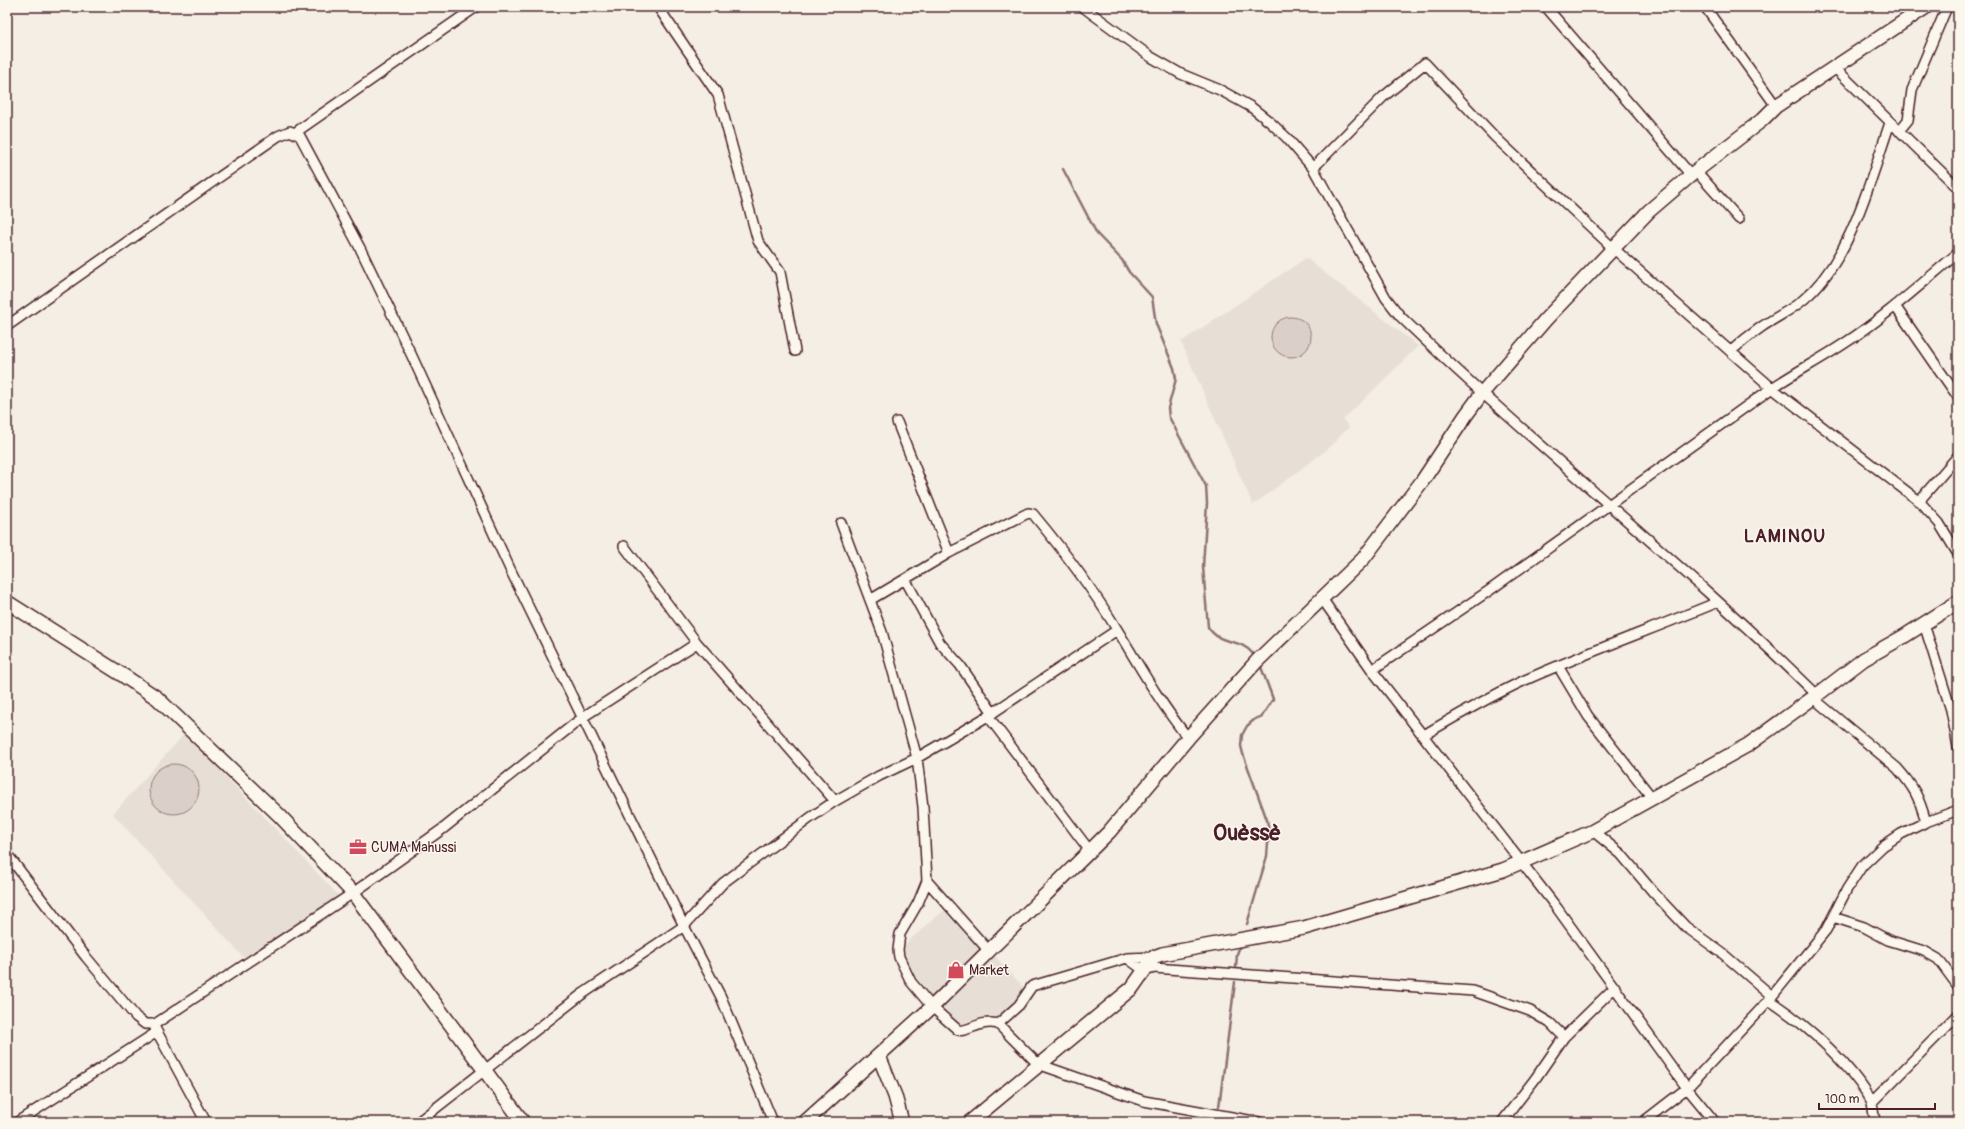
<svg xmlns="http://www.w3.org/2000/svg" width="1965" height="1129" font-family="Pangolin,sans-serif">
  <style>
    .built { fill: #e7dfd6 }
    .green { fill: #dbd0c9; stroke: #92787a }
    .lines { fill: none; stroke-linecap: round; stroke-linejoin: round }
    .stream { stroke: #8d7174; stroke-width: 2.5 }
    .street-casing { stroke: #4a1f2b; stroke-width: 12 }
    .secondary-casing { stroke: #4a1f2b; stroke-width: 16 }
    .street { stroke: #fbf7ec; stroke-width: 9 }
    .secondary { stroke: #fbf7ec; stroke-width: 13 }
    .labels { text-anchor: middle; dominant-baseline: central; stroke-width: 3; stroke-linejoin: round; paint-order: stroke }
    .poi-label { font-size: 14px; fill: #4a1f2b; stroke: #fbf7ec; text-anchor: start }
    .district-label { font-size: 18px; font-weight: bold; letter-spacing: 1px; fill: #4a1f2b; stroke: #fbf7ec }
    .town-label { font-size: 22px; font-weight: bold; fill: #4a1f2b; stroke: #fbf7ec }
  </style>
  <rect width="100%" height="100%" fill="#f4eee4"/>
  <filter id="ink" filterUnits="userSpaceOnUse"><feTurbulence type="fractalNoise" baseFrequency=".025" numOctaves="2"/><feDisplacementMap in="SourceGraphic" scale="8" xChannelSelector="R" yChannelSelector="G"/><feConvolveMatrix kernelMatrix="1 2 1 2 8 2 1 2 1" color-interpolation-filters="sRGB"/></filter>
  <g filter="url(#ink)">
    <path class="built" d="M1306,258l112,88 -75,74 6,7 -20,21 -76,57 -72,-163z
      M185,733l154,163 -95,62 -131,-144z
      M949,906l78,85 -29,33 -37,7 -50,-49 -13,-32z"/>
    <path class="green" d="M1271 337a20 20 0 1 1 40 0a20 20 0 1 1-40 0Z
      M149 789a25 25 0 1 1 50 0a25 25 0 1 1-50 0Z"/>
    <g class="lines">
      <path class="stream" d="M1063,169l34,65 25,26 7,12 23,25 4,27 18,44 2,11 -8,29 1,9 37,69 1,17 -4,64 5,60c13,20 30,9 45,27
        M1247,924l20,-68 2,-25 -2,-11 -24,-66 -2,-8 1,-11 5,-9 8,-7 7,-3 11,-17 -12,-32
        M1236,968l1,-14 4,-11
        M1219,1107l16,-125"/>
      <g class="street-casing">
        <path id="street" d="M658,7l60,88 40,146 22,31 15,79
          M1083,7l68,50 30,17 39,16 31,17 19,15 17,16 26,30 73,130 14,18c135,131 284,247 417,379
          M1546,7l145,168
          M1705,7l71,99
          M1834,67l124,121
          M1899,131l9,-11 4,-30 35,-83
          M296,132l180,-125
          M1313,168l70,-71 42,-34 70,74 118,111 159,140 147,113 20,22 19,31
          M1696,171l43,48
          M1895,306l63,91
          M7,326l271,-190 12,-5 10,5 60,112 51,106 99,215 174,357 37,71 52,125
          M1731,351c9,-8 19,-16 29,-23 14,-10 30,-17 43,-28 48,-40 67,-120 87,-177
          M897,422l52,131
          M1919,501l39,-45
          M841,523l41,109 35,126 6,49 4,74 -9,22 -18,31 -2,16 1,7 12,25 21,25 26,23c10,3 22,-11 40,-6l40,40 106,37 115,21
          M624,546l73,97 138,158
          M905,579l35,64 20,22 33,48
          M870,600l79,-47 79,-40 5,1c31,37 60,76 85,117 23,38 42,72 70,107
          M1323,600l49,70 185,238 130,180 28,34
          M1924,624l27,86 7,37
          M1558,666l30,50 65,83
          M1372,670l118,-80 282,-202c24,-16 49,-29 73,-45 40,-26 76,-59 113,-90
          M1813,698l84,70c17,19 22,29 29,54
          M988,716l102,135
          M1424,735c32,-19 65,-38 99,-54 64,-29 130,-52 195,-79
          M1593,831l28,23 33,39 32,34 36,26 50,43
          M7,854l79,103 50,60 9,7h10l198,-131 91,-65 139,-111 114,-74
          M927,881l62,70
          M1833,917l31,10 24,13 36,11 14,8 20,27
          M1127,958l18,13 9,-3 319,23 57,20 20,12 14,14
          M1769,1000c39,26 73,56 99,95l4,7 3,20
          M998,1024l21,-19 13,-19 95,-28 27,-1
          M155,1028l51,94
          M1872,1102l86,-87
          M17,1122l140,-90
          M418,1122l163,-127 103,-69 39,-43 87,-65 25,-17 44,-25 38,-18 71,-42 129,-86
          M1502,1122l33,-43 29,-42 51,-50
          M1643,1122l44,-34 82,-88 57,-70 21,-41 15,-23 21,-20 18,-12 25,-12 32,-12"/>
      </g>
      <g class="secondary-casing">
        <path id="secondary" d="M7,602l117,74 33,22 123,118 73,77 170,229
          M879,1056l16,40 7,26
          M805,1122l127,-115 177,-175 79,-94 69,-77 106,-102 60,-79 43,-65 17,-23 63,-73 103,-108 42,-36 71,-55 14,-14 150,-99
          M970,1122l162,-134 22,-31 8,-3 142,-26 199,-58 90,-39 155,-86 69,-50 47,-36 39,-22 55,-35"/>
      </g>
      <use href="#street" class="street"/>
      <use href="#secondary" class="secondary"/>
    </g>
  </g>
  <defs>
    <g id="office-bare" transform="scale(1.38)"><path d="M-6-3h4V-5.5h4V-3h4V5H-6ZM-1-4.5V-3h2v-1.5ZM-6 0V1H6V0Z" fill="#d1495b" stroke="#fbf7ec" stroke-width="2.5" paint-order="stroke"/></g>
    <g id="shop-bare" transform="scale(1.38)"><path d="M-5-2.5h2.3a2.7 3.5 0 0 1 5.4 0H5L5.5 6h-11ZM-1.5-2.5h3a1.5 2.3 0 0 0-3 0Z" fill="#d1495b" stroke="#fbf7ec" stroke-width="2.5" paint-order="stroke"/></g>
  </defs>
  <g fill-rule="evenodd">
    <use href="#office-bare" x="358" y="847"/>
    <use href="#shop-bare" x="956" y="970"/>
  </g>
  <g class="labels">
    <g class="poi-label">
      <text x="371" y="847">CUMA Mahussi</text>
      <text x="969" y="970">Market</text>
    </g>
    <g class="district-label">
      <text x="1785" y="536">LAMINOU</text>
    </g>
    <g class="town-label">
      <text x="1247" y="833">Ouèssè</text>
    </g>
  </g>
  <rect width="1965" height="1129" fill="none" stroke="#fbf7ec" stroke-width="24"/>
  <rect x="12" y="12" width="1941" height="1105" fill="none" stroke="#4a1f2b" stroke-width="1.5" filter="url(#ink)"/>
  <path d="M1819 1103v6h116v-6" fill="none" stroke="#4a1f2b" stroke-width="2"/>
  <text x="1825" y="1103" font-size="12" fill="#4a1f2b" stroke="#fbf7ec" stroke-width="3" paint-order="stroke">100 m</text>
</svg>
